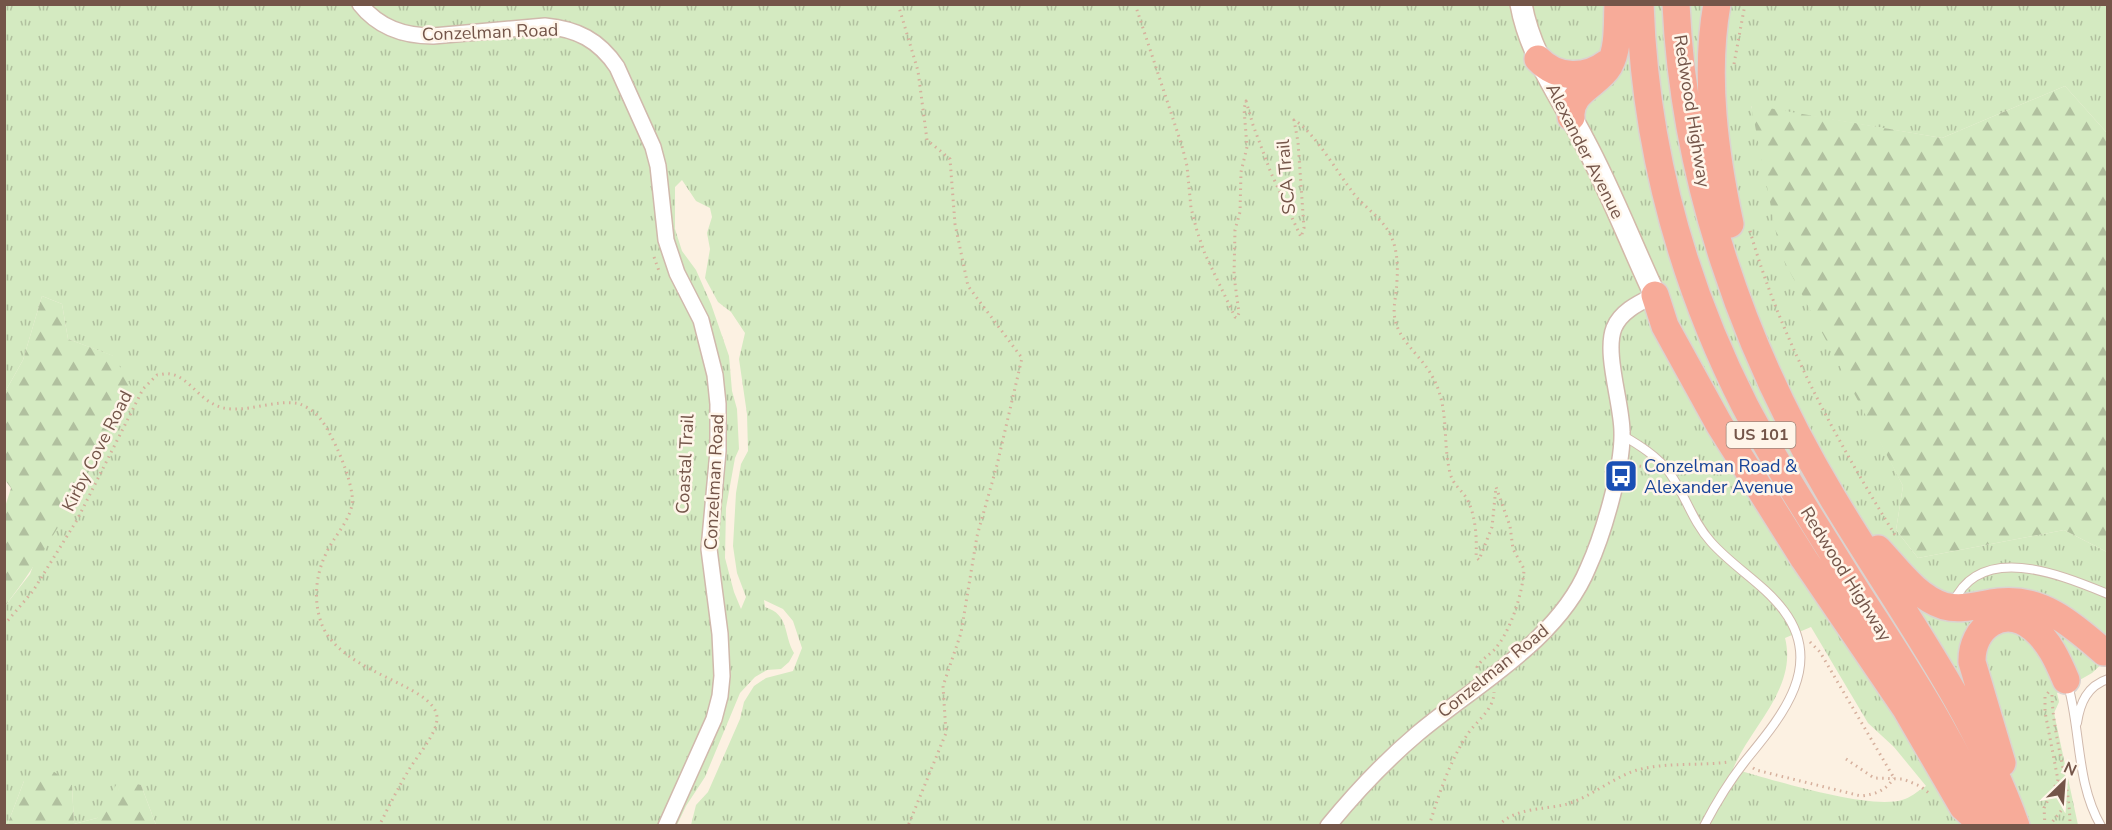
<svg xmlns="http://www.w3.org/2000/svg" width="2112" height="830" font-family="'Nunito Sans',sans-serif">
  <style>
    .grass { fill: url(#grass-tufts); fill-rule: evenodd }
    .forest { fill: url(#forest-firs) }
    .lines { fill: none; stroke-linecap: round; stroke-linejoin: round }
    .service-casing { stroke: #d0b9ac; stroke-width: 10 }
    .minor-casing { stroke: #d0b9ac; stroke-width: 18 }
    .secondary-casing { stroke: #d3b9a9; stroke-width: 24 }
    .motorway-casing { stroke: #dbd3d0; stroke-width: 30 }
    .path { stroke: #d6b09d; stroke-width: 3; stroke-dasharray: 1.5 4.5; stroke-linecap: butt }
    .service { stroke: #fff; stroke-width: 8 }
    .minor { stroke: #fff; stroke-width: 15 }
    .secondary { stroke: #fff; stroke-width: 21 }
    .motorway { stroke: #f7ab99; stroke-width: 27 }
    .labels { text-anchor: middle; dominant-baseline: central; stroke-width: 5; stroke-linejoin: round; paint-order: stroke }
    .shield { fill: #fff5e9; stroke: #9e8579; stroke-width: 1.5 }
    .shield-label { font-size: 16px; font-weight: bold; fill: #745549 }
    .street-label { font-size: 18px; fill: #745549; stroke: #fff5e9 }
    .transit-label { font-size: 18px; fill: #164399; stroke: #fff5e9; text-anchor: start }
  </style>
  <defs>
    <pattern id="grass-tufts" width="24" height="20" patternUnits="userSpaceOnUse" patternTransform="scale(1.5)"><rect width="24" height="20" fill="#d4eac1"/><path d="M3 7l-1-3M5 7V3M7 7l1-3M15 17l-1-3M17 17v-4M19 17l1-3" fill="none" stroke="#b1c09f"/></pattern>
    <pattern id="forest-firs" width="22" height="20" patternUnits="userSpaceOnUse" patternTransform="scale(1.5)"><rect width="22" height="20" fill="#d4eac1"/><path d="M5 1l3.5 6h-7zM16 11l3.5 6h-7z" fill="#b1c09f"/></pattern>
  </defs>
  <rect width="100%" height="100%" fill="#fcf1e2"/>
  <path class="grass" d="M5,5h2102v128l-42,-47 -123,52 -191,-32 92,263 60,117 -7,44 22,28 146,-28 43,22v107l-15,14 -35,20 2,9 -5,11 24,112h-1387l5,-20 12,-13 32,-73 4,-17 10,-16 12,-8 27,-7 9,-23 -9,-27 -10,-12 -19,-9 1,7c25,8 18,27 29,46l-5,9 -8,7 -14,1 -12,7 -15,16 -35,84 -19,29 -9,19h-521l-15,-40 -44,33 -23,6 -2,-39 -48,-4 -16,42 -4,-2 1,-215 25,-32 83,-218 -45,-17 -6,-35 -20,-8 -19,64 -18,32zM682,180l14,21 14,7 2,9 -5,16 3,16 -5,29 13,24 13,10 14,21 -6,26 8,55 1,37 -7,13 -5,29 -3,53 4,27 9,24 -5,12 -7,-17 -9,-34 1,-50 9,-50 4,-9 -2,-40 -5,-18 -3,-35 -18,-52 -15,-34 -14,-19 -7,-22v-42zM1811,627l57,96 26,24 32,39c-8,5 -16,12 -24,14 -35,10 -131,-21 -169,-31 17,-42 65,-81 52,-131z"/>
  <path class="forest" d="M2065,86l42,47v419l-43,-22 -146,28 -22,-28 7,-44 -123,-233 -29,-148 191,33z
    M42,296l20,8 6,35 46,17 17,31c-37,76 -74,152 -126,219v-99l6,-19 -6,-8v-88l18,-32z
    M49,768l23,17 2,39 23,-6 22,-38 22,5 15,40h-151v-4l3,2 16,-42z"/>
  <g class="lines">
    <g class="service-casing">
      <path id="service" d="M1622,435c17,10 35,21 47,37 16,22 23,49 42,70 22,25 53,42 73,69 41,55 -3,106 -38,149 -16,20 -30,43 -42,66
        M1953,603c28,-62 108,-28 155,-9
        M2068,685c13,46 8,98 33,141
        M2077,723c3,-20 10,-37 31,-44"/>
    </g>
    <g class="minor-casing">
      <path id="minor" d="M360,4c19,24 44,32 73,32l112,-10c32,3 54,14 72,41l36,80 5,19 8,74 11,33 24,47 14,55 3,29v47l-9,98 11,85 2,42 -2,20 -6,23 -48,107
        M1328,826c27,-33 56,-64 89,-92 58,-49 141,-93 171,-166 15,-33 35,-100 34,-136 0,-28 -18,-79 -8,-104 7,-17 25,-25 41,-33"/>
    </g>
    <g class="secondary-casing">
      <path id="secondary" d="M1521,4c9,51 40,92 63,137 27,50 47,103 71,154"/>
    </g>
    <g class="motorway-casing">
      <path id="motorway" d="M1640,4c5,141 41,276 105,402 30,57 66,112 100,167 52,83 108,162 144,253
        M1676,4c8,175 67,344 156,493 64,107 142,210 184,329
        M1717,4c-13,72 -2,150 13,220
        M1538,59c19,20 48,20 69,4
        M1571,117c-2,-26 27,-32 38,-51 10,-18 8,-42 9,-62
        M1655,295l10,31 54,98 85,135 102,150 57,98 11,10
        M1878,549c19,20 38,48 66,57 19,5 36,-2 55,-4 43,-5 75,24 105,50
        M2002,763l-30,-101c-1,-35 32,-58 61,-34 16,13 25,33 33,52"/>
    </g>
    <path class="path" d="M898,4l20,67 9,69 23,19 5,65 13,62 54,72 -25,107 -20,71 -16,97 -18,53 3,47 -38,93
      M1135,4l47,142 5,20 4,42 6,23 8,23 30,63 2,1 2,-5 -5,-37 1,-46 5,-18 1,-40 6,-25 -3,-38 2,-8 7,24 18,48 30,64 3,-9 -6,-86 -4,-22c20,11 45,55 60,74 11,14 27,23 36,40 9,17 8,40 6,58 -1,9 -3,18 -1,27 4,22 27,38 37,57 18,31 10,64 18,97 3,12 11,16 17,26 9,17 10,40 9,58l3,3 13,-33 4,-40 14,39 3,23 11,20c-1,24 -14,64 -30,81 -6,6 -13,10 -17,17l1,2
      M1734,64l11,-60
      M1750,231c31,109 86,208 145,304
      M654,257l5,14
      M1634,468l4,-2 9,1
      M4,625l29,-34 44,-71 66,-131 14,-14c4,0 9,-2 13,-1 22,3 31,34 62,35 22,1 47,-10 68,-5 5,2 12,6 16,10 14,12 40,72 36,91 -3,14 -12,25 -19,36 -15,23 -21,51 -13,78 15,55 116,64 117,99 0,17 -22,40 -30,55 -10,17 -19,35 -28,53
      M1810,642l10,10 74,126
      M2052,695c1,44 18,86 18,131
      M2108,730v19
      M1846,759l28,19 29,1 17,7 10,8
      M1753,768l3,2 105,26c15,-2 24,-5 33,-18
      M1429,826c10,-32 20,-63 38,-91 9,-14 27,-25 27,-43
      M1498,826c17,-19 47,-16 69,-22 24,-7 45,-26 70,-34 30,-8 62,-4 92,-8
      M2045,826l-1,-18 14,-28 -13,-68v-15l5,-7
      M2049,826l19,-24"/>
    <use href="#service" class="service"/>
    <use href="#minor" class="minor"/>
    <use href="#secondary" class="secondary"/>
    <use href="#motorway" class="motorway"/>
  </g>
  <defs>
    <g id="bus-square" transform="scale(1.725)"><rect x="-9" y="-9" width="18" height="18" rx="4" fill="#1a4fb4" stroke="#fff5e9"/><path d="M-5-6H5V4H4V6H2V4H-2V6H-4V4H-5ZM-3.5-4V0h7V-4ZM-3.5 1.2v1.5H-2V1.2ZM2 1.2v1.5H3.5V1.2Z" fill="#fff"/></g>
  </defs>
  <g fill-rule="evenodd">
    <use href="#bus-square" x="1621" y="476"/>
  </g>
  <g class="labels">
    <rect class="shield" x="1726.5" y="422" width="69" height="26" rx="4.5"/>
    <g class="shield-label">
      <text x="1761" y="435">US 101</text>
    </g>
    <g class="street-label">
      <text transform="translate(490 32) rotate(-2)">Conzelman Road</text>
      <text transform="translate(1692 111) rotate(81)">Redwood Highway</text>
      <text transform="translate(1585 151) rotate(63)">Alexander Avenue</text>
      <text transform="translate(1286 177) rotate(-95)">SCA Trail</text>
      <text transform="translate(97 451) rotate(-63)">Kirby Cove Road</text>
      <text transform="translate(685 464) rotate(-87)">Coastal Trail</text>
      <text transform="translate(714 482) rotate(-87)">Conzelman Road</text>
      <text transform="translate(1846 574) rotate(58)">Redwood Highway</text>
      <text transform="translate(1493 671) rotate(-39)">Conzelman Road</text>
    </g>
    <g class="transit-label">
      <text x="1644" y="466">Conzelman Road &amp;<tspan x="1644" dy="21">Alexander Avenue</tspan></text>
    </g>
  </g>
  <rect width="2112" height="830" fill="none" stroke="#745549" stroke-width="12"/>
  <g transform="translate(2064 782) rotate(25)" stroke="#fff5e9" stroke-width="4.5" paint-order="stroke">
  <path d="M0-4.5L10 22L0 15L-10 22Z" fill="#745549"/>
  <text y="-9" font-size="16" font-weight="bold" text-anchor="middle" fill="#745549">N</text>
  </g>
</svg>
